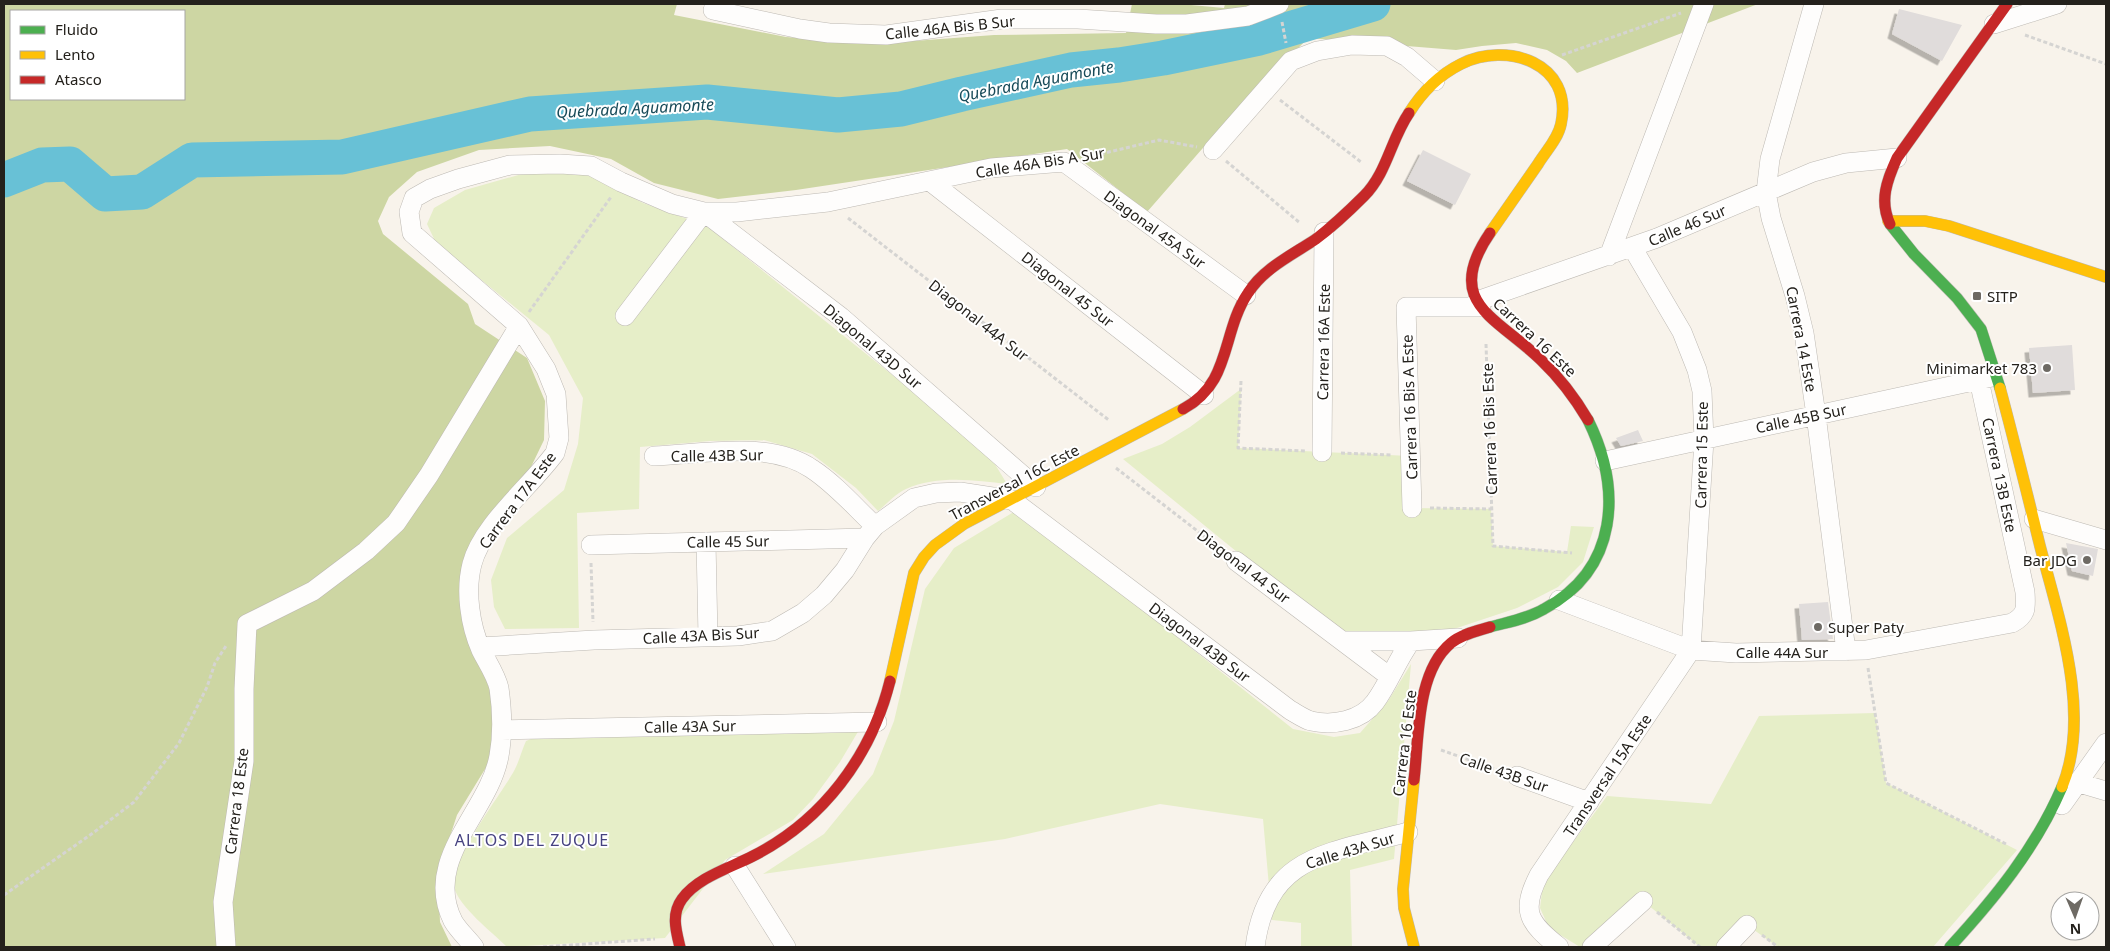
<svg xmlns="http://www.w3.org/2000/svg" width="2110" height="951" font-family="'Noto Sans',sans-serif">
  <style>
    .green { fill: #e6eec8 }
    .forest { fill: #cdd6a3; fill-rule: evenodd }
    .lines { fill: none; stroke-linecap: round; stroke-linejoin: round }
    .river { stroke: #68c1d6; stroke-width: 35 }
    .building { fill: #e0dcdb; filter: url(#shadow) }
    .street-casing { stroke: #bdb9b3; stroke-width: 20 }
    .fast-casing { stroke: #bdb9b3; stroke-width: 12 }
    .slow-casing { stroke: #bdb9b3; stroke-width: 12 }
    .jam-casing { stroke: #bdb9b3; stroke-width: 12 }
    .path { stroke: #d5d4d2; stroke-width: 3; stroke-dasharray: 4 2.5; stroke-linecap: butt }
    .street { stroke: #fefdfc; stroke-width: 19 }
    .fast { stroke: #4caf50; stroke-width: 11 }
    .slow { stroke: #ffc107; stroke-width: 11 }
    .jam { stroke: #c62828; stroke-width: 11 }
    .poi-dot { fill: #6e6a64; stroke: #fff; stroke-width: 2 }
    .labels { text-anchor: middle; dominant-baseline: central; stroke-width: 4; stroke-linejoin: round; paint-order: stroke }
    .street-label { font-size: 15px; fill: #24211c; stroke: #fff }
    .poi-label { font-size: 15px; fill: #24211c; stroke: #fff; text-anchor: start }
    .water-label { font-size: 16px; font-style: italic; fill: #184b59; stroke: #fff }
    .neighbourhood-label { font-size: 16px; letter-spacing: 1px; fill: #464280; stroke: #fff }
  </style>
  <defs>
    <filter id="shadow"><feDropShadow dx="-4.5" dy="4.5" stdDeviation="0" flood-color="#0004"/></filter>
  </defs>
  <rect width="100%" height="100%" fill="#f8f3eb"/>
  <path class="green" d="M536,170l55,5 52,28 64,23 280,225 20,33c-32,-4 -70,-9 -101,5 -10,4 -19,15 -28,22l-22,-23 -44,-34 -48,-14 -54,1 -70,6 -1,62 -62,4 2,115 -74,1 -11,-22 -3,-27 16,-42 57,-48 14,-46 5,-46 -34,-63 -113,-92 -9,-19 7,-16 31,-18z
    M1241,389l-3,59 172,8 2,52 79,1 2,37 74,6 4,-26 23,1 -11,35 -25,25 -41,21 -87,29 -85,3 -222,-181 39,-15 28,-17z
    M1017,510l276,219 41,8 26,-4 28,-32 23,-37 -17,195 -44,11 2,77h-51v-24l-29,-3 -9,-101 -103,-15 -155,35 -242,35 61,-40 49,-60 21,-53 31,-132 29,-41z
    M1875,713l11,70 131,67 -84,97h-155l-31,-22 -21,22h-26l-57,-46 -51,46h-12l-31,-19 -9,-20 3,-25 64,-87 104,8 48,-88z
    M859,730l-19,32 -27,37 -20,21 -68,40 -60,78 -158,9c-15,-15 -48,-40 -53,-60 -6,-23 44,-89 57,-111 7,-10 10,-24 15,-35l5,-2z"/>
  <path class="forest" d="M4,4h673l-3,11 112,22 88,7 120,-9 132,-2 6,-29h48l44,4 1,-4h533l-181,69 -11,-12 -19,-11 -31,-7 -34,3 -26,4 -148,-12 -99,103 -62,71 -80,-63 -271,41 -78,9 -64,-16 -43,-24 -61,-13 -71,4 -62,22 -28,25 -11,24 5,13 85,70 7,20 52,34 18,43 -1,39 -14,29 -51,60 -3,123 20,55 -3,49 -36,59 -19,58 2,49 12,25h-448zM11,11h173v88h-173z"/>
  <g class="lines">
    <path class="river" d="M4,180l38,-15 28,-1 35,30 37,-2 50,-32 150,-3 188,-43 177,-12 131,13 63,-6 61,-15 109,-24 48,-5 44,-7 96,-20 114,-34"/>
  </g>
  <path class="building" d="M1899,9l63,16 -20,36 -50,-27z
    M1423,150l48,24 -16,31 -48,-24z
    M2072,345l3,45 -42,3 -4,-45z
    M1638,430l5,11 -22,5 -5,-8z
    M2066,543l32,6 -5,27 -21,-5z
    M1828,602l5,37 -31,1 -3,-36z"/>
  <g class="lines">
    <g class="street-casing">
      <path id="street" d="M1814,4l-44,155 -4,33 5,26 24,78 9,37 12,82 30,236
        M713,10l87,19 29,4 57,2 116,-16h76l78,5h31l61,-8 31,-12
        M1994,24l63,-20
        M1213,150l78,-89 26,-10 35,-6 35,1 20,11 28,24
        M931,182l273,213
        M1609,256l95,-252
        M1477,301l180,-63 156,-66 33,-9 51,-5
        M625,316l79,-104 137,105 195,170
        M1322,452l2,-220
        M654,456c49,-2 116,-16 158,13 23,15 43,38 63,57
        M1605,461l387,-84
        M1412,508l-6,-201h75
        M2034,519l72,21
        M706,542l2,95
        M591,545l274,-7
        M1236,561l154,116
        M1559,600l132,50 45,3 130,-3 146,-27c15,-8 14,-15 13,-31l-46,-212
        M1343,641h68
        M480,647l114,-7 144,-4 34,-5 31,-18 21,-18 21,-25 20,-32 10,-12 39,-28 22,-5 24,-1 52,8 278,210c7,4 14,9 21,11 22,5 50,0 64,-19 14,-19 22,-42 36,-61l47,-3
        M502,730l375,-8
        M1517,776l72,26
        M2079,783l27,8
        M2062,805l44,-62
        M735,866l51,81
        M226,947l-3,-45 21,-141v-72l3,-65 66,-33 53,-40 30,-28 33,-48 90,-149
        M474,947c-6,-8 -16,-17 -21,-26 -31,-62 36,-109 46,-165 4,-22 3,-47 0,-68 -3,-13 -12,-26 -18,-38 -11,-25 -16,-59 -9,-86 10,-39 59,-78 83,-111l4,-15 -3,-44 -10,-25 -27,-43 -107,-93 -3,-21 5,-14 16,-9 28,-10 52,-14 50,-1 31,2 30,16 51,22 32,8h33l91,-10 163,-34 73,-6 182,133
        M1255,947c12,-94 77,-94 153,-115
        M1559,947c-30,-24 -39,-35 -20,-72l152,-225 13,-210 -2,-49 -5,-21 -15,-38 -50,-85
        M1592,947l51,-46
        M1726,947l21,-22"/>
    </g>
    <g class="fast-casing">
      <path id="fast" d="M1890,224l24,30 43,44 24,31 19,59
        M1490,627c18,-5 37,-8 54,-18 75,-40 78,-120 44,-189
        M1950,947c44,-48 86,-99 112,-160"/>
    </g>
    <g class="slow-casing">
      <path id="slow" d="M1409,113c13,-21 30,-38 52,-49 46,-23 113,-1 100,60 -3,15 -15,27 -23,40 -16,23 -32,46 -48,69
        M1888,221h37l24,5 157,51
        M2000,388c14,52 27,105 40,158 19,73 52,168 22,241
        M890,681l24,-108 10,-16 11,-12 29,-21 219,-115
        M1414,947l-10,-39 -1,-19 11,-109"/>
    </g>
    <g class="jam-casing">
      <path id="jam" d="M1890,224c-11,-23 -3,-44 7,-66l110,-154
        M1490,233c-48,70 7,84 51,127 19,18 34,38 47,60
        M1183,409c49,-26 38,-76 65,-116 16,-25 44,-38 68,-54 17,-13 33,-28 48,-43 23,-23 27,-57 45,-83
        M1414,780c5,-42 2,-108 37,-137 11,-9 26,-12 39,-16
        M680,947c-4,-16 -9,-33 2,-48 16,-22 48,-31 71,-43 69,-35 118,-99 137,-175"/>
    </g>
    <path class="path" d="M1282,22l4,21
      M2025,35l81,29
      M1562,55l119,-42
      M1280,100l81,62
      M1088,157l71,-17 38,7
      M1226,161l74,62
      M848,218l262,203
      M529,312l82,-115
      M1486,344l7,202 79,7
      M1241,381l-3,67 67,3
      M1341,453l51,2
      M1116,468l106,82
      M1430,508l61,1
      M591,563l2,59
      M1868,668l18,115 120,61
      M1441,750l60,21
      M4,895l89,-62 41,-31 45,-59 28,-56 8,-24 11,-17
      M1657,912l43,35
      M1762,935l16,12
      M543,947l112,-8"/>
    <use href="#street" class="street"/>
    <use href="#fast" class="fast"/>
    <use href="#slow" class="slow"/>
    <use href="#jam" class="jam"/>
  </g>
  <g class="poi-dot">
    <rect x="1972" y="291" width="10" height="10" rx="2.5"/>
    <circle cx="2047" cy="368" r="5"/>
    <circle cx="2087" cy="560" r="5"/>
    <circle cx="1818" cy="627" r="5"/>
  </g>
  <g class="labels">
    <g class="street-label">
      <text transform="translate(950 27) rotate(-6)">Calle 46A Bis B Sur</text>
      <text transform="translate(1040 162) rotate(-9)">Calle 46A Bis A Sur</text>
      <text transform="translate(1687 225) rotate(-23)">Calle 46 Sur</text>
      <text transform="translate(1155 229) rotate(36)">Diagonal 45A Sur</text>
      <text transform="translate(1068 289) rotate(38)">Diagonal 45 Sur</text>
      <text transform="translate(979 320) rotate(38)">Diagonal 44A Sur</text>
      <text transform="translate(1535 337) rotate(43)">Carrera 16 Este</text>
      <text transform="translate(1802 339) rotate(79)">Carrera 14 Este</text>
      <text transform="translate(1323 342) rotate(-89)">Carrera 16A Este</text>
      <text transform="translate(873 346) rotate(40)">Diagonal 43D Sur</text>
      <text transform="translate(1409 407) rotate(-92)">Carrera 16 Bis A Este</text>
      <text transform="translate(1801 418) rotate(-12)">Calle 45B Sur</text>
      <text transform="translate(1489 429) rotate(-92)">Carrera 16 Bis Este</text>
      <text transform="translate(717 455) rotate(-1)">Calle 43B Sur</text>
      <text transform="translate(1701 455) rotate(-89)">Carrera 15 Este</text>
      <text transform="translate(2000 475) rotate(78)">Carrera 13B Este</text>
      <text transform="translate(1014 482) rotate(-28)">Transversal 16C Este</text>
      <text transform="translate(517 500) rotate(-53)">Carrera 17A Este</text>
      <text transform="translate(728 541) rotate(-1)">Calle 45 Sur</text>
      <text transform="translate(1244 566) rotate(37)">Diagonal 44 Sur</text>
      <text transform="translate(701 635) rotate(-3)">Calle 43A Bis Sur</text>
      <text transform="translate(1200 642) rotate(37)">Diagonal 43B Sur</text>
      <text x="1782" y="652">Calle 44A Sur</text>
      <text transform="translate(690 726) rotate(-1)">Calle 43A Sur</text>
      <text transform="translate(1404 743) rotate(-83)">Carrera 16 Este</text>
      <text transform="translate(1504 772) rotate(19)">Calle 43B Sur</text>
      <text transform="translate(1607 775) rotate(-56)">Transversal 15A Este</text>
      <text transform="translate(236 801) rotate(-83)">Carrera 18 Este</text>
      <text transform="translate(1350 850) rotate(-17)">Calle 43A Sur</text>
    </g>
    <g class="poi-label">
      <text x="1987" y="296">SITP</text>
      <text x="2037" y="368" text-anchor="end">Minimarket 783</text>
      <text x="2077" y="560" text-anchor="end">Bar JDG</text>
      <text x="1828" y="627">Super Paty</text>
    </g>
    <g class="water-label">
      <text transform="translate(1036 81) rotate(-11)">Quebrada Aguamonte</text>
      <text transform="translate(635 108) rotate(-3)">Quebrada Aguamonte</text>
    </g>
    <g class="neighbourhood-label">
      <text x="532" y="840">ALTOS DEL ZUQUE</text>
    </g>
  </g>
  <rect width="2110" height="951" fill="none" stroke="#24211c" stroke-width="10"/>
  <rect x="10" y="10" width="175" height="90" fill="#ffffff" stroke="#a7a6a4"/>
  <rect x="20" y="26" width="25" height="8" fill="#4caf50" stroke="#a7a6a4"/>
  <text x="55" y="35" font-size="15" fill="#24211c">Fluido</text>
  <rect x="20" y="51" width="25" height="8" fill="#ffc107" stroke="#a7a6a4"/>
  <text x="55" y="60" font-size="15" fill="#24211c">Lento</text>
  <rect x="20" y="76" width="25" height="8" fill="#c62828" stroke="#a7a6a4"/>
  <text x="55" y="85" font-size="15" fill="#24211c">Atasco</text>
  <g transform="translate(2075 916) rotate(178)"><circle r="24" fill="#ffffff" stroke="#a7a6a4"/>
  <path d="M0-4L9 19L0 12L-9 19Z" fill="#6e6a64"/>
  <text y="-8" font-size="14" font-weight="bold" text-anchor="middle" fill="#24211c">N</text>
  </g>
</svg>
